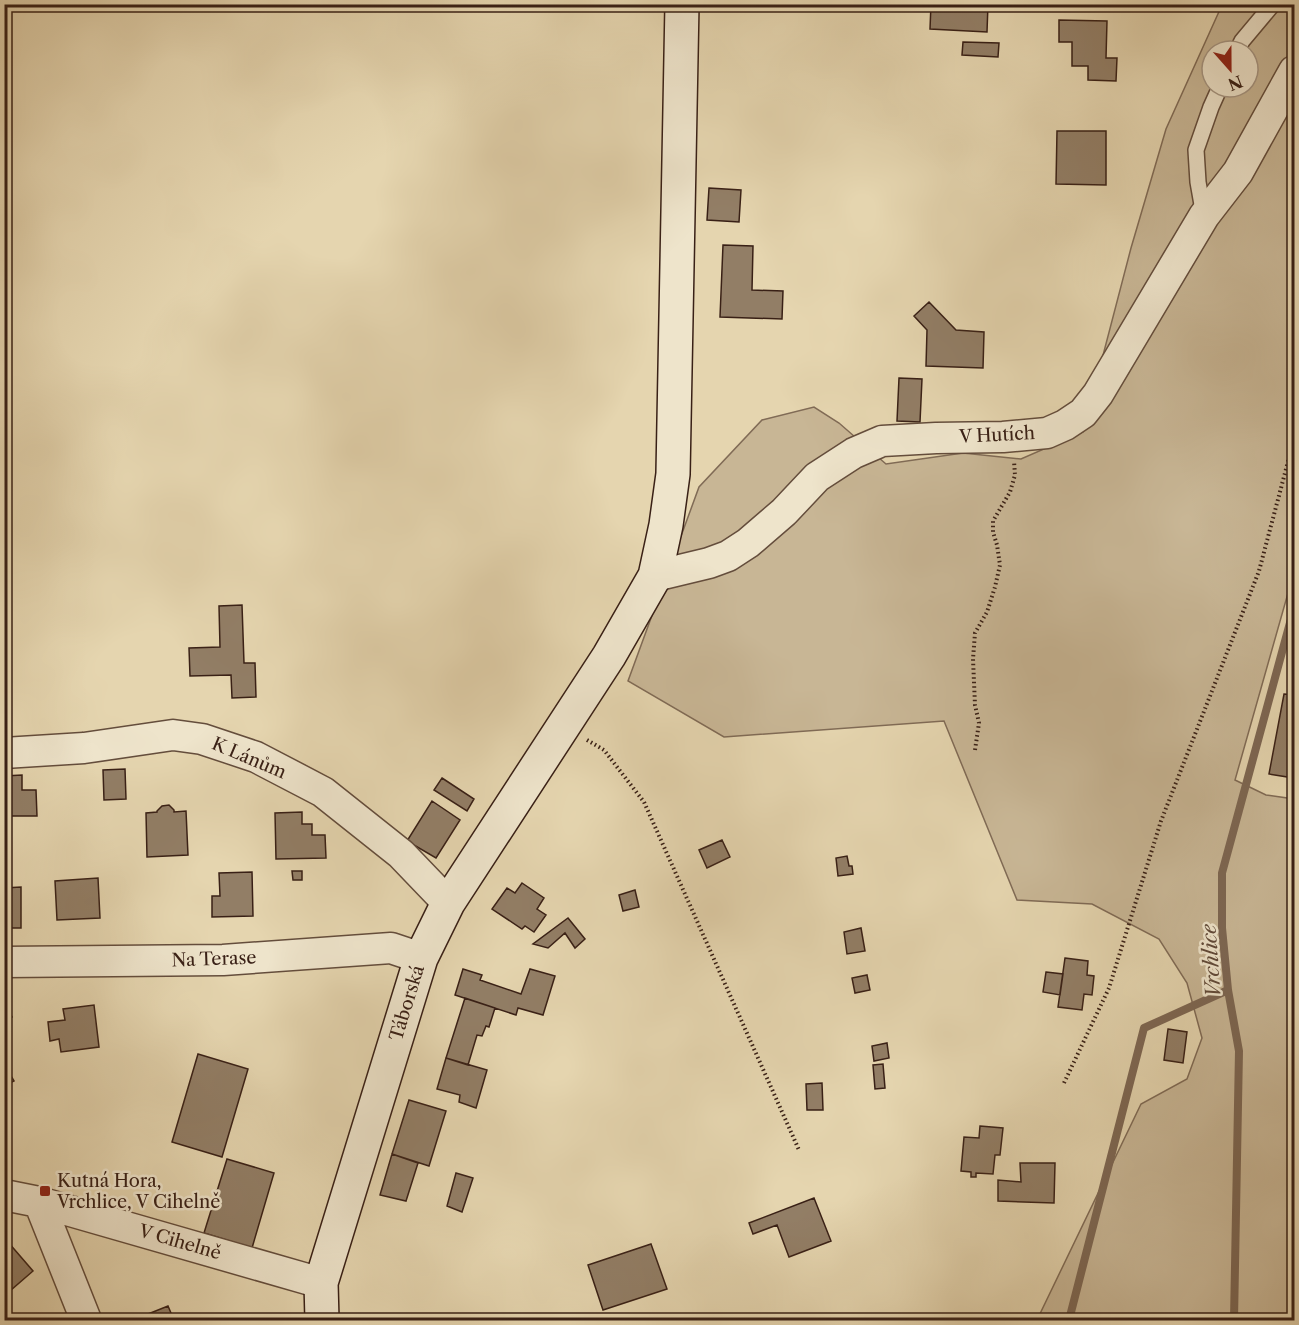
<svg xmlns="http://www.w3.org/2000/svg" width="1299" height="1325" font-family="'Libre Caslon Text',serif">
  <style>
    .green { fill: #c8b695; stroke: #806b56; stroke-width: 1.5; fill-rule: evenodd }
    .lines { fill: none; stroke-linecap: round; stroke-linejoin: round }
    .stream { stroke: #7d6753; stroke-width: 8 }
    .building { fill: #927e66; stroke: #392016; stroke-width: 1.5 }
    .lane-casing { stroke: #644d3c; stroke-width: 18 }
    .street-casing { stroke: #644d3c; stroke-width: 33 }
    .secondary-casing { stroke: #392016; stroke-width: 36 }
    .path { stroke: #392016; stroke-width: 4; stroke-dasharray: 1.5 3; stroke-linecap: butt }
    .lane { stroke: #eee4cb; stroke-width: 15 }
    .street { stroke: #eee4cb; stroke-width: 30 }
    .secondary { stroke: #eee4cb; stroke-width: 33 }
    .poi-dot { fill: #8f2418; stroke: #eee4cb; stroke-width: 2 }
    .labels { text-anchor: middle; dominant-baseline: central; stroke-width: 5; stroke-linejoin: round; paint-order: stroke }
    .street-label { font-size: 18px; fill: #392016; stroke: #eee4cb }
    .poi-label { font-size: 18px; fill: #392016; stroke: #eee4cb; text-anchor: start }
    .water-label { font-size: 20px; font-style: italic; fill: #614a39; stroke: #eee4cb }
  </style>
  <rect width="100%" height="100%" fill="#e5d5af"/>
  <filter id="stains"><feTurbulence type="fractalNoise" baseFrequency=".00333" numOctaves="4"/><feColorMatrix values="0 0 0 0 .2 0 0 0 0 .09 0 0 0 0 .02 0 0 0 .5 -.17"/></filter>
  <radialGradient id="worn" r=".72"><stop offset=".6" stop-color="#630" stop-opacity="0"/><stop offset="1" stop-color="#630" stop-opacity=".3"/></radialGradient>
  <path class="green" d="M1222,5h72v567l-59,208 31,15 28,4v521h-257l104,-216 46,-25 15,-41 -15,-55 -28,-44 -67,-35 -75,-4 -73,-179 -220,16 -96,-56 71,-194 63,-67 52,-13 25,16 47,41 77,-11 58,6 62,-27 48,-184 35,-119zM1212,51h36v36h-36z"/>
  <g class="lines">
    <path class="stream" d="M1069,1320l75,-292 84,-38
      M1234,1320l5,-269 -11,-61 -6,-62v-55l72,-265"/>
  </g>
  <path class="building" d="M931,4h57l-1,28 -57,-3z
    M1059,20l48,1 -1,37h11l-1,23 -28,-1v-14h-16v-24h-13z
    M963,42l36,1 -1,14 -36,-2z
    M1057,131h49v54l-50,-1z
    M709,188l32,2 -2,32 -32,-2z
    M723,245l30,1 -1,44 31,1 -1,28 -62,-2z
    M929,302l27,28 28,2 -1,36 -57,-2 1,-36 -13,-14z
    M899,378l23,1 -2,43 -23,-1z
    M242,605l2,58h11l1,34 -24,1 -1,-23 -41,1 -1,-28 31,-1 -1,-41z
    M1294,670v25h-4z
    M1284,694l10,1v83l-25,-4z
    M125,769l1,30 -22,1 -1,-30z
    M22,775v15h14l1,26h-33v-40z
    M442,778l32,21 -7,12 -33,-21z
    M432,801l28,19 -24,38 -29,-17z
    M169,805l5,5v2l12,-1 2,44 -41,2 -1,-44 11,-1v-1l5,-5z
    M302,812v12h10v11h13l1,23 -50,1 -1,-46z
    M722,840l8,17 -23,11 -8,-18z
    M847,856l2,10h3l1,8 -15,2 -2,-18z
    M292,871h10v9h-9z
    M252,872l1,44 -41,1v-21h8l-1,-23z
    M98,878l2,40 -43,2 -2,-39z
    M522,883l22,15 -7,11 9,6 -12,17 -9,-6 -3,3 -30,-20 15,-21 8,5z
    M21,887v41h-17v-40z
    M635,890l4,17 -16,4 -4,-16z
    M568,918l17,21 -10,9 -10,-15 -17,15 -15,-4z
    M861,928l4,23 -18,3 -3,-22z
    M1065,958l23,3 -1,14 7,1 -2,19 -8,-1 -2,16 -24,-3z
    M463,969l19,6 -2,5 41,14 9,-25 25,7 -12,39 -25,-7 -2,7 -61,-20z
    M1046,972l17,2 -3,21 -17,-3z
    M867,975l3,15 -15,3 -3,-15z
    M465,998l30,10 -6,19 -3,-1 -4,10 -5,-1 -9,30 -22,-7z
    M4,1002l8,15 -8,4z
    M94,1005l5,42 -38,5 -2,-13 -9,2 -2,-19 17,-2 -2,-11z
    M1168,1029l19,3 -4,31 -19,-3z
    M887,1043l2,15 -15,3 -2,-15z
    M198,1054l50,15 -26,88 -50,-15z
    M446,1058l41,12 -11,38 -17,-6 1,-7 -23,-6z
    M4,1064l10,17 -10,5z
    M883,1064l2,24 -10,1 -2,-24z
    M822,1083l1,27h-16l-1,-26z
    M409,1100l37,11 -17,55 -37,-12z
    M980,1126l23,2 -3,27h-5l-2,19 -17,-1v4h-5v-5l-10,-1 3,-34 15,1z
    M392,1154l26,9 -12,38 -26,-6z
    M227,1159l47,14 -22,75 -48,-15z
    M1020,1163h35l-1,40 -56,-2v-21l23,2z
    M456,1173l17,5 -11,34 -15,-6z
    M814,1198l17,43 -42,16 -12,-32 -24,9 -4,-11z
    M8,1242l25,29 -29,25v-52z
    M651,1244l16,45 -64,21 -15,-45z
    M168,1306l6,14h-41z"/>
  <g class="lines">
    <g class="lane-casing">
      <path id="lane" d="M1237,51l5,-10 31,-37
        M1204,216l-6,-34 -2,-32 15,-43 9,-20"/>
    </g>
    <g class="street-casing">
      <path id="street" d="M655,576l54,-13 19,-7 20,-13 36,-31 33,-35 37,-24 28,-12 54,-3 67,-1 44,-4 18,-8 18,-12 15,-19 106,-178 34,-44 56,-101
        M4,753l80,-5 89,-13 29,4 54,18 67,35 78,62 47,49
        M4,962l219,-2 168,-12 30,10
        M4,1195l35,7 282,81
        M39,1202l47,118"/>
    </g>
    <g class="secondary-casing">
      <path id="secondary" d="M322,1320l-1,-37 100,-325 27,-55 161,-247 46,-80 11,-51 7,-51 9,-470"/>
    </g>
    <path class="path" d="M587,740l17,10 40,52 155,348
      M975,750l4,-27 -4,-18 -2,-46 2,-26 12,-21 8,-25 5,-22 -3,-20 -4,-13v-11l17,-29 5,-17 -1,-14
      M1064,1083l45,-95 52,-167 98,-250 35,-132"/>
    <use href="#lane" class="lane"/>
    <use href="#street" class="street"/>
    <use href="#secondary" class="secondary"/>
  </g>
  <rect class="poi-dot" x="39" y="1185" width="12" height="12" rx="3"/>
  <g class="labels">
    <g class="street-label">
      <text transform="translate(997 435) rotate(-3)">V Hutích</text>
      <text transform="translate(249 758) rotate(23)">K Lánům</text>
      <text transform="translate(214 959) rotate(-2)">Na Terase</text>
      <text transform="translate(407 1003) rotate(-73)">Táborská</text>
      <text transform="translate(180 1242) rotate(16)">V Cihelně</text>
    </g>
    <g class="poi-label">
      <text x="57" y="1181">Kutná Hora,<tspan x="57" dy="21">Vrchlice, V Cihelně</tspan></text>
    </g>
    <g class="water-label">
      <text transform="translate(1211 961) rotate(-94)">Vrchlice</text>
    </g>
  </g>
  <rect width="1299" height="1325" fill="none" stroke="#e5d5af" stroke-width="24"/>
  <rect x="6" y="6" width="1287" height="1313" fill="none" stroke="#392016" stroke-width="3"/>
  <rect x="12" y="12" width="1275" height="1301" fill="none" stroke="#392016" stroke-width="1.5"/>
  <g transform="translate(1230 69) rotate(159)"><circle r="28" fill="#eee4cb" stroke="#a69683" stroke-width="1.5"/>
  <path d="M0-4.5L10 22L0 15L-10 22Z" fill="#8f2418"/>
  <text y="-9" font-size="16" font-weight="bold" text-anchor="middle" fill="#392016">N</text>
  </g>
  <rect width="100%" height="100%" filter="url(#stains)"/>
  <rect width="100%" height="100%" fill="url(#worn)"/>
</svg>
